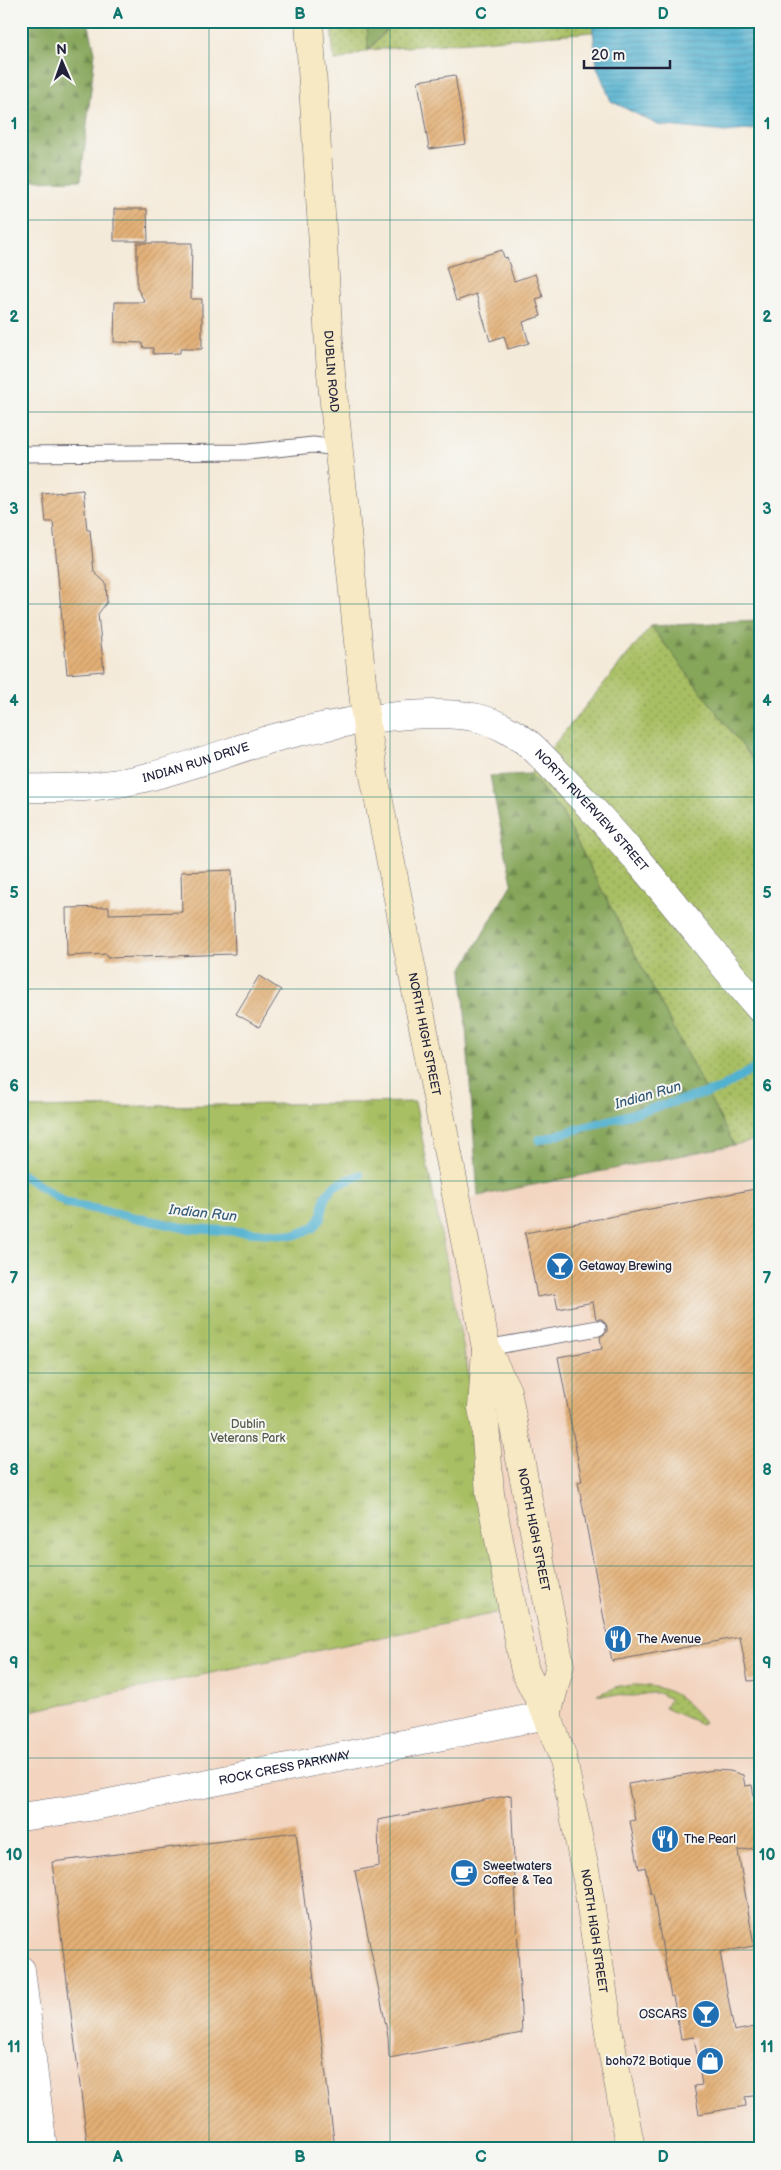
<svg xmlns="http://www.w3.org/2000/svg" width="781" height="2170" font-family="'Balsamiq Sans',sans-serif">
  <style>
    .built { fill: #f3d4bf }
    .grass { fill: url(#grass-dots); stroke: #667050 }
    .forest { fill: url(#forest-firs); stroke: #54644a }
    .park { fill: url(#park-tufts); stroke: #667050 }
    .water { fill: url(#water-rules); stroke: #3a6a86 }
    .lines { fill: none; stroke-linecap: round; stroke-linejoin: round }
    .stream { stroke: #51b1d0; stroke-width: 9 }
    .building { fill: url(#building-hatch) }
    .lane-casing { stroke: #6c6872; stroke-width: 17 }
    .street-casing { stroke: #6c6872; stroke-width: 29 }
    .secondary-casing { stroke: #6c6872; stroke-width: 29 }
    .lane { stroke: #fff; stroke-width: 15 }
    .street { stroke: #fff; stroke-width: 28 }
    .secondary { stroke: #f7e9c3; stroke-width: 28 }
    .grid { fill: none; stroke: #0f766e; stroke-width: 1; stroke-opacity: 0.55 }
    .labels { text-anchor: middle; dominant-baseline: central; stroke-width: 4; stroke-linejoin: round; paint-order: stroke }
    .street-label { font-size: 12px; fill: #22223b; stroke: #f6f6f2 }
    .poi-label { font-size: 12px; fill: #22223b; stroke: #f6f6f2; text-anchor: start }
    .park-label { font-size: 12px; fill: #515949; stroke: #f6f6f2 }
    .water-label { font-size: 14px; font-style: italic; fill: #355b77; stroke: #f6f6f2 }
    .neatline { fill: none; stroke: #0f766e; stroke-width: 2 }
    .grid-label { font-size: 16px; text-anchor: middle; font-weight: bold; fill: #0f766e }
  </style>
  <defs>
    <pattern id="grass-dots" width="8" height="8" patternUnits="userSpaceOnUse" patternTransform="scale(1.25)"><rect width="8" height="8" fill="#a9bf64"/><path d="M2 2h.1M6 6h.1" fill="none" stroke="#899b54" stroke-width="1.8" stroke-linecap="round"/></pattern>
    <pattern id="forest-firs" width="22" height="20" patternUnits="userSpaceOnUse" patternTransform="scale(1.25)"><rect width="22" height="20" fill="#86a65a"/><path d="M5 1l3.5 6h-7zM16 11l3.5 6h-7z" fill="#6d874c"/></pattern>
    <pattern id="park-tufts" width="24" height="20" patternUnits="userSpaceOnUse" patternTransform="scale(1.25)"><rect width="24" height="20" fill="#a9bf64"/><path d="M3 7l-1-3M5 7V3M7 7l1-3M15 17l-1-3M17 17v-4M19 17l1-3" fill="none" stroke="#899b54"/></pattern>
    <pattern id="water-rules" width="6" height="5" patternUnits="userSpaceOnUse" patternTransform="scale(1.25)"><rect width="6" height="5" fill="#51b1d0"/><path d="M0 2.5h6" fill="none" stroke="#4390aa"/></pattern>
    <pattern id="building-hatch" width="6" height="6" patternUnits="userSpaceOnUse" patternTransform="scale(1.25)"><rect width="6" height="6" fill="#e3b076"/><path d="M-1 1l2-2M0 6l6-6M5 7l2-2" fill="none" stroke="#c29767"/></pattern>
  </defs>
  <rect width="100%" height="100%" fill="#f6f6f2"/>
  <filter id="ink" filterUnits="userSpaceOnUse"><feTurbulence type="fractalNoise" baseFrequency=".02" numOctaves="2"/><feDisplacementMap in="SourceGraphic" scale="10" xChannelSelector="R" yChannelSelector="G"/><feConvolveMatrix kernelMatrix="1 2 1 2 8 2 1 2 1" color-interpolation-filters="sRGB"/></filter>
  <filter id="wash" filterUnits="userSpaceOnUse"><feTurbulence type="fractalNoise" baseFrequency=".0096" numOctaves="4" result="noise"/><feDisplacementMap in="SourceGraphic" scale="20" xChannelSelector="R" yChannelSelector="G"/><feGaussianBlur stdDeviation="1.12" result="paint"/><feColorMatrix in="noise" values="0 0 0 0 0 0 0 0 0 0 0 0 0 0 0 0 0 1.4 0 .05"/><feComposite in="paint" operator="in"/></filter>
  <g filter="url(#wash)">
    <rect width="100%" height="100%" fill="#f4ead9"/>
    <path class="built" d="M760,1139v1010h-739v-436l494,-104 -79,-404z"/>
    <path class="grass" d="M331,21h36l2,29 26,-29h197l1,11 -224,18 -35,12z
      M651,626l109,143v370l-26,6 -172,-332 -32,-39z
      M635,1685c34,1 48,11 69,37l-3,2 -36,-16 5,-9 -12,-6h-8l-16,3 -37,-1 22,-9z"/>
    <path class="forest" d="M21,21h67l7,31 -14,128 -60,1z
      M367,21h28l-27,29z
      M760,621v148l-109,-143z
      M530,774l32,39 172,332 -256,51 -16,-226 50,-87 -22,-107z"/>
    <path class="park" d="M415,1102l100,507 -494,104v-605z"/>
    <path class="water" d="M592,21h168v108l-35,3 -67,-7 -47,-24 -14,-34z"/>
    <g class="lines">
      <path class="stream" d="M539,1140l181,-51 40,-24
        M21,1174l45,29 119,25 110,7 18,-7 8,-10 4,-21 9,-11 26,-11"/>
    </g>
    <g id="blocks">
      <path class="building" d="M455,75l11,69 -37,5 -11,-68z
        M114,209h33l1,32h-34z
        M137,243h55l-1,56h11v50h-22v4l-27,1v-6h-9l-2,-5 -28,-1 1,-40h30l-8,-14z
        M502,250l2,8 3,-1 7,24 21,-7 8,23 -7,2 5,17 -18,6 6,21 -21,6 -4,-13 -14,5 -14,-47 -20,7 -10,-34z
        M83,490l4,40h3l4,42 12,11 1,19 -9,12 6,57 -37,3 -14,-152h-7l-3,-28z
        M232,870l3,84 -128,4v-4l-40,2 -1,-48 43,-1v7l73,-2 -1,-40z
        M259,976l22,14 -22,37 -23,-13z
        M760,1188v492l-12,1 -8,-44 -128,24 -34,-179 4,-1 -24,-124 44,-8 -2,-12 7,-5v-6l-5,-7h-6l-3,-17 -35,7 -3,-15 -18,3 -12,-64z
        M714,1770l16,1 13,4 2,11 7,-1 3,17 5,-1v46l-22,4 16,95 -34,6 14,79 26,-5v69l-15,2 1,9 -47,8 -5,-28 8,-1 -8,-48 -13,2 -8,-43 -2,1 -18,-103h-2l-6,-27 -6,2 -9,-48 5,-1 -7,-36z
        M511,1795l11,238 -133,25 -1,-22 -33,-165 24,-5 -1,-46z
        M296,1832l39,317h-247l-36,-287z"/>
    </g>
  </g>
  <g filter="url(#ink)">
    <use href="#blocks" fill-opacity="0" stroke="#6c6872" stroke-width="1"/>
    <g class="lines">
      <g class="lane-casing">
        <path id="lane" d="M21,454l227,-2 65,-7 25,3
          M486,1348l112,-20"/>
      </g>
      <g class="street-casing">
        <g id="street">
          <path id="s1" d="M21,788c38,1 77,0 114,-8 47,-10 92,-28 139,-42 52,-14 153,-32 204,-20 17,4 37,15 51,26 15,13 29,30 43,44 68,69 125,147 188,221"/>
          <path id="s2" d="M21,1817l68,-10 458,-92"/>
          <path d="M21,1970l22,179"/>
        </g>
      </g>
      <g class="secondary-casing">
        <g id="secondary">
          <path id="s3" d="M309,21l22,352 35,348 7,50 113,577 21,43 53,274 -13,50"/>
          <path id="s4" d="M486,1350l-4,58 3,15 5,71 35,177 22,44 15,40 25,125 23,159 21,110"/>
        </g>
      </g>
      <use href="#lane" class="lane"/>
      <use href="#street" class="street"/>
      <use href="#secondary" class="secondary"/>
    </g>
  </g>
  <path class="grid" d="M209,21v2128M390,21v2128M572,21v2128M21,220h739M21,412h739M21,604h739M21,797h739M21,989h739M21,1181h739M21,1373h739M21,1566h739M21,1758h739M21,1950h739"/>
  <defs>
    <g id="bar-disc" transform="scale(1.4375)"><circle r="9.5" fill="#1f6fb2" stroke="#f6f6f2"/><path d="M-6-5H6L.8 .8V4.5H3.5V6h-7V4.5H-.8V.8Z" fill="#fff"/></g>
    <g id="restaurant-disc" transform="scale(1.4375)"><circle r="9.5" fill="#1f6fb2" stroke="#f6f6f2"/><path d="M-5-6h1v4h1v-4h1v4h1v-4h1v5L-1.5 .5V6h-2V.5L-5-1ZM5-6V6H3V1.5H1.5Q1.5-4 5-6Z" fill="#fff"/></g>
    <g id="cafe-disc" transform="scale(1.4375)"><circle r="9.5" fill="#1f6fb2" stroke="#f6f6f2"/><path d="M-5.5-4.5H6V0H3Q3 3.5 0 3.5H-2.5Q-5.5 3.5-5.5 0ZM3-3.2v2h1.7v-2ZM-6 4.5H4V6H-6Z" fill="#fff"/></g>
    <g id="shop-disc" transform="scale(1.4375)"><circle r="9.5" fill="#1f6fb2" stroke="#f6f6f2"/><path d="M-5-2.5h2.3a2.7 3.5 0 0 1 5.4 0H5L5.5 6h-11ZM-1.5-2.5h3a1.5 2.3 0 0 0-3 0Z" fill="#fff"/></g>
  </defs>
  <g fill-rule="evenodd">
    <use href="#bar-disc" x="560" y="1266"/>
    <use href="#restaurant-disc" x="618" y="1639"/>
    <use href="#restaurant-disc" x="665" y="1839"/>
    <use href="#cafe-disc" x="464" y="1873"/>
    <use href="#bar-disc" x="706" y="2014"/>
    <use href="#shop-disc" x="710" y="2061"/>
  </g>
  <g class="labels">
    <g class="street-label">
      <text stroke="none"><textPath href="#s3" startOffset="351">DUBLIN ROAD</textPath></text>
      <text stroke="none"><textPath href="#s1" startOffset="178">INDIAN RUN DRIVE</textPath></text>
      <text stroke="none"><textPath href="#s1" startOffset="615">NORTH RIVERVIEW STREET</textPath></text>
      <text stroke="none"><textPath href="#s3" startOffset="1021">NORTH HIGH STREET</textPath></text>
      <text stroke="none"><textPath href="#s3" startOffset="1530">NORTH HIGH STREET</textPath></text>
      <text stroke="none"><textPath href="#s2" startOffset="268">ROCK CRESS PARKWAY</textPath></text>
      <text stroke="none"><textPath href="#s4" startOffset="596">NORTH HIGH STREET</textPath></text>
    </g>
    <g class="poi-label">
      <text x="579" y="1266">Getaway Brewing</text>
      <text x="637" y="1639">The Avenue</text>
      <text x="684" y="1839">The Pearl</text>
      <text x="483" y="1866">Sweetwaters<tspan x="483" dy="14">Coffee &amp; Tea</tspan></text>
      <text x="687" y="2014" text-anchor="end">OSCARS</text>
      <text x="691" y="2061" text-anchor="end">boho72 Botique</text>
    </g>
    <g class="park-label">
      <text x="248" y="1424">Dublin<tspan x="248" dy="14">Veterans Park</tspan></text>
    </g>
    <g class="water-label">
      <text transform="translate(648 1095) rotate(-16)">Indian Run</text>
      <text transform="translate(203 1213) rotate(6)">Indian Run</text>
    </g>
  </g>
  <rect width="781" height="2170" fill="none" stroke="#f6f6f2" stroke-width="55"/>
  <g transform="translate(62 62) rotate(358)" stroke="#f6f6f2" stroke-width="4" paint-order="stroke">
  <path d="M0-4L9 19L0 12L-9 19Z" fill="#22223b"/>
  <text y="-8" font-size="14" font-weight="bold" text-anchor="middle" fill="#22223b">N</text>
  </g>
  <path d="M584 60v8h86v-8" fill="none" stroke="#22223b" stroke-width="2.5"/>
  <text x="591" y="60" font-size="15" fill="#22223b" stroke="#f6f6f2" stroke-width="4" paint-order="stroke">20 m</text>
  <rect x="28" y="28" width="726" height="2114" class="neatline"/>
  <g class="grid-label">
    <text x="118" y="19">A</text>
    <text x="300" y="19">B</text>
    <text x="481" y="19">C</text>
    <text x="663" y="19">D</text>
    <text x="14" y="129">1</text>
    <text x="767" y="129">1</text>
    <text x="14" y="322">2</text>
    <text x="767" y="322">2</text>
    <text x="14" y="514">3</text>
    <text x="767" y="514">3</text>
    <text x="14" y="706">4</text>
    <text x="767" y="706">4</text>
    <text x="14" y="898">5</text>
    <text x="767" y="898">5</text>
    <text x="14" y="1091">6</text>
    <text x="767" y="1091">6</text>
    <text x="14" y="1283">7</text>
    <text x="767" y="1283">7</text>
    <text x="14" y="1475">8</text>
    <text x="767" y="1475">8</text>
    <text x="14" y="1668">9</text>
    <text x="767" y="1668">9</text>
    <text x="14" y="1860">10</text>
    <text x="767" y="1860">10</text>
    <text x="14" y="2052">11</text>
    <text x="767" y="2052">11</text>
    <text x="118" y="2162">A</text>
    <text x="300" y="2162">B</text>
    <text x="481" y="2162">C</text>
    <text x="663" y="2162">D</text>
  </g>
</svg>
